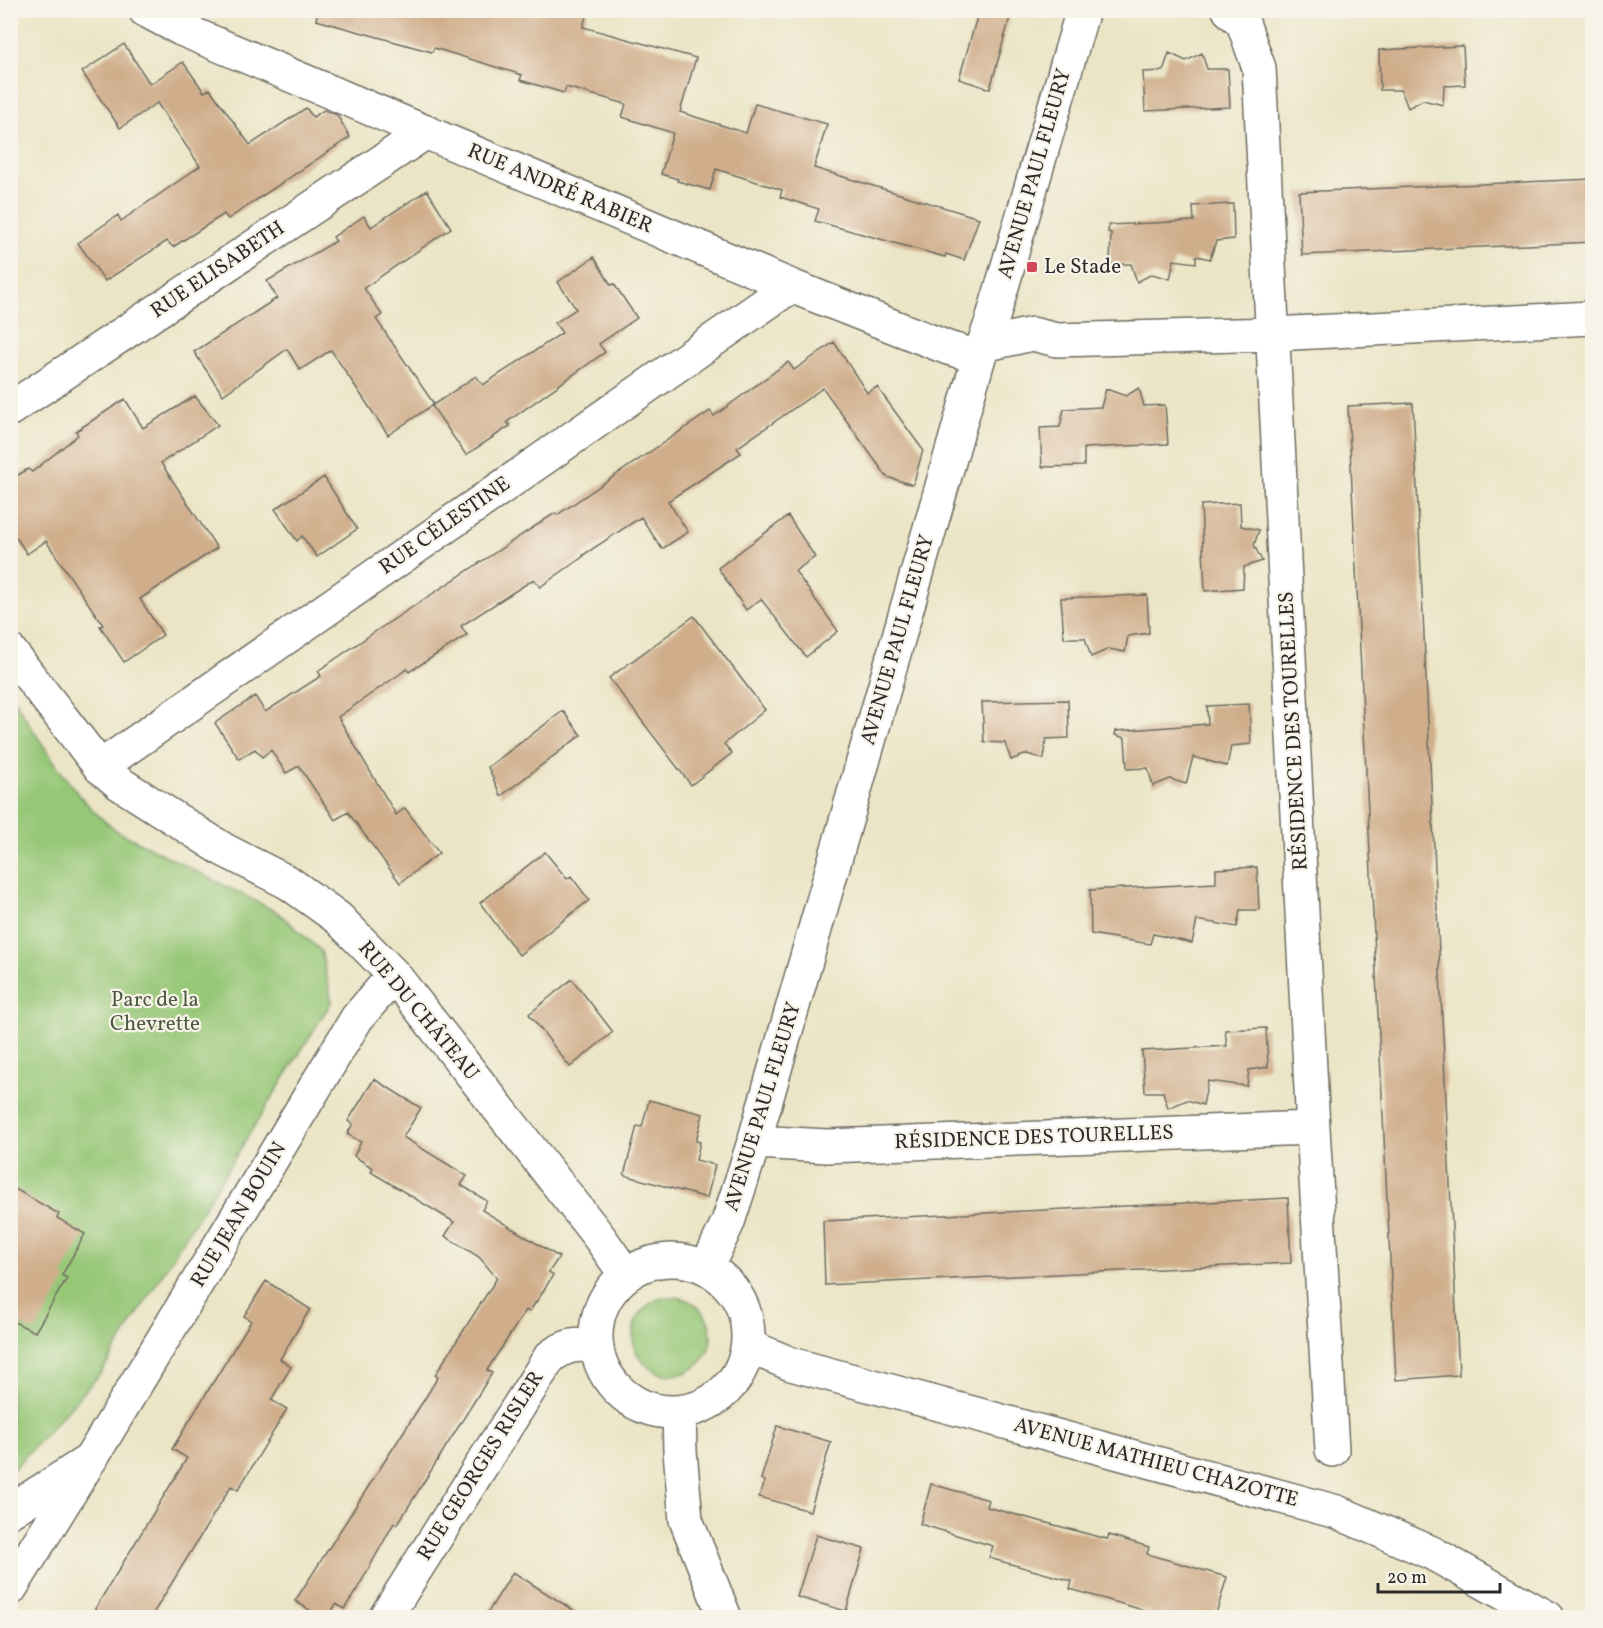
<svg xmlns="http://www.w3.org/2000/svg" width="1603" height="1628" font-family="Vollkorn,serif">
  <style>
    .green { fill: #96c777; stroke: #607951; stroke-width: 1.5 }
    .building { fill: #d0ae8c }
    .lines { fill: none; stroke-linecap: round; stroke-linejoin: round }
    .minor-casing { stroke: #6e6c61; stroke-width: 36 }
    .minor { stroke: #fff; stroke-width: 33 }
    .poi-dot { fill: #d1495b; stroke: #f7f3e8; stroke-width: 2 }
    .labels { text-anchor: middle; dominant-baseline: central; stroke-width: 4.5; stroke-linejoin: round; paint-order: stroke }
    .street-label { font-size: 21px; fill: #2b2b2b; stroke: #f7f3e8 }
    .poi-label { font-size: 21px; fill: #2b2b2b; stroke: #f7f3e8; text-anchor: start }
    .park-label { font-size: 21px; fill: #4b5a42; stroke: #f7f3e8 }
  </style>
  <rect width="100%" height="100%" fill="#f7f3e8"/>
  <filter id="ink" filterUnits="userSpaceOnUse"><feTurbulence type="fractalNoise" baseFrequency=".0167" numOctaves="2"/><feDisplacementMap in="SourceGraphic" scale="12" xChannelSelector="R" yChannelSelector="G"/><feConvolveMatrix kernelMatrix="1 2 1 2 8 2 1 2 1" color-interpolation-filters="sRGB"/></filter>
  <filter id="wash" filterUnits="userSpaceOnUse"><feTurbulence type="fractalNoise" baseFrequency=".008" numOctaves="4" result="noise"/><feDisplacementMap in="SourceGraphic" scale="24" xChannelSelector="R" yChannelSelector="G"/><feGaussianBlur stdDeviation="1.35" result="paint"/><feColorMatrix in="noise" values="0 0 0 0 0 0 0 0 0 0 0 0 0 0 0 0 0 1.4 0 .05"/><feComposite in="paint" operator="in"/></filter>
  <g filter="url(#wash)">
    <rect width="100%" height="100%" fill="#ebe5c6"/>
    <path class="green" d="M10,694c31,46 62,105 107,137l160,81 44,39 11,50 -231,372 -90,99z
      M633 1336a39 39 0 1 1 78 0a39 39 0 1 1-78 0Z"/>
    <g id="blocks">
      <path class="building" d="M318,10h270l-5,17 113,31 -16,54 66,21 9,-29 72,20 -13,44 165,50 -15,42 -18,-6 -1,3 -130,-36 4,-12 -39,-12 2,-7 -66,-21 -6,21 -33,-9 1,-2 -17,-5 12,-41 -51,-16 4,-13 -60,-17 -2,6 -44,-13 2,-5 -88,-27 -2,4 -116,-32z
        M979,10h33l-22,79 -31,-10z
        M124,44l26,40 33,-22 21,30 6,-3 40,56 56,-37 7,9 11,-7 13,5 13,22 -122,82 -4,-5 -51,33 -6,-6 -62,40 -27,-38 40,-28 3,6 79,-55 -43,-63 -37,25 -38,-56z
        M1463,46l2,39 -21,1 -1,19 -20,-5 -15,8 -7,-18h-21l-1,-40z
        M1169,53l17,8 16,-8 5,16h21l2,38 -85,4 -2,-39 20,-1z
        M1593,179v63l-291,13 -3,-63z
        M427,190l24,38 -87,60 18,27 -6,4 58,85 -46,31 -57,-85 -31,20 -13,-21 -64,46 -29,-43 83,-54 -10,-17 69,-40 -3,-4 31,-21 7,11z
        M1233,204l1,35 -18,2 -6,18 -14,-3v7l-22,-3 -4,19 -18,-5 -15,8 -6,-18h-21l1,-31 -3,-1 1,-7 85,-4 -1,-15z
        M594,257l17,28 3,-1 23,34 -38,26 6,8 -98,70 3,4 -44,29 -34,-49 44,-30 7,9 79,-52 -7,-10 21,-14 -18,-27z
        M834,342l33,51 10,-6 46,63 -10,35 -26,-8 -64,-89 -86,60 4,5 -73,48 20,31 -26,17 -21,-32 -58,38 1,1 -44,31 -6,-8 -73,47 6,9 -58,37 -2,-3 -69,48 58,98 9,-7 34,45 -39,30 -52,-71 -13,8 -36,-54 -13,7 -15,-23 -9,7 -7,-8 -16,10 -24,-36 40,-27 10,16 56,-36 -3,-5 61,-42 176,-116 2,2 153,-104 4,5 74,-54 6,8z
        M1139,388l5,18 21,-1 3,39 -84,4v18l-42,1 -2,-39 20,-1 4,-18 37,-2 5,-18 20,7z
        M195,396l23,29 -57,38 56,85 -77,51 23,36 -39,27 -24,-36 3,-1 -57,-84 -19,13 -17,-26v-48l18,-11 4,3 46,-37 -2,-4 49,-32 18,29z
        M1413,403l46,972 -63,5 -48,-974z
        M324,477l33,52 -40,28 -15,-21 -5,5 -22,-32z
        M1240,503l1,23 18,4 -5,15 8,16 -18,6 -1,21 -38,3 -4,-86z
        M788,516l27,41 -20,14 43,60 -32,26 -45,-58 -15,11 -28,-42z
        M1147,595l2,38 -21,3 -3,16 -16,-3 -18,8 -6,-19h-21l-3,-40z
        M694,616l71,94 -41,34 8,9 -41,32 -82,-107z
        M1068,700l1,38 -23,1 -2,20 -17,-5 -16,6 -6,-17 -21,-1 -2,-40z
        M1249,704l2,40 -20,2 -4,20 -34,-9 -7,27 -16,-5 -17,7 -5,-18 -21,1 -2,-31 -10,-3 1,-4 92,-7 -1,-18z
        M563,711l18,24 -80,61 -13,-29z
        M545,852l22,27 4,-3 18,24 -70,55 -39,-52z
        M1257,867l2,43h-19l-3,17 -40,-7 -5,23 -39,-9 -3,10 -59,-10 -1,-44 126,-7v-14z
        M572,979l41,53 -43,35 -41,-53z
        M1266,1028l2,39 -19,3 -2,16 -39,-5 -5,24 -16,-5 -19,8 -5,-16h-18l-3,-41 85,-5 -2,-16z
        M374,1079l47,29 -18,29 64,39 -6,9 26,16 -5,9 77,47 -10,15 4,3 -12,20 -12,17 -3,-2 -39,60 5,3 -95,152 -3,-2 -38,68 -12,18 -8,-5 -8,13h-7l-26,-16 129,-201 14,-23 -3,-2 62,-97 -18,-21 -34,-21 9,-14 -83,-50 2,-4 -19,-12 7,-14 -14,-8 6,-10 -5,-3z
        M649,1100l54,14 -7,27 4,1 -4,18 19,5 -8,33 -83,-23 13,-49 5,1z
        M10,1186l49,28 -2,4 28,16 -23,41 5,3 -32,54 -25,-12z
        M1288,1198l3,65 -466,22 -2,-64z
        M266,1281l44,28 -30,50 11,8 -20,33 16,9 -49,81 -7,-4 -80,131h-61l97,-159 -15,-9 79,-128 -7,-5z
        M777,1426l54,16 -21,69 -51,-14 6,-16 -4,-2z
        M931,1484l58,16 -2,7 120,32 2,-4 40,12 -2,7 80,23 -12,40h-66l1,-5 -80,-23 2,-8 -83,-23 4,-12 -73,-22z
        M816,1535l48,14 -18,62 -49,-14z
        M513,1572l71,45h-99z"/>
    </g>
  </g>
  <g filter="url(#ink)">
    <use href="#blocks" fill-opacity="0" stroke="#6e6c61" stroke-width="1.5"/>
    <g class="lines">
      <g class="minor-casing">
        <path id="minor" d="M145,10l36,19 610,257 157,62 31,9
          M1229,10l14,13 16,45 54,1060 19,322
          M984,345l48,-11 25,6 216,-6 319,-16
          M10,409l416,-277
          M10,651l90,116 19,16 105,67 65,33 49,35 56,57 206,263 26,37
          M100,767l691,-481
          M754,1142l73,4 486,-18
          M596 1336a76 76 0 1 1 152 0a76 76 0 1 1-152 0Z
          M707,1267l21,-45 26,-80 225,-785 12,-33 92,-314
          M748,1346l43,18 546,148 95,41 116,65
          M679,1412l1,39 6,69 39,98
          M10,1511l80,-51 267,-442 37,-43
          M10,1589l75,-121
          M385,1618l165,-261c16,-12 27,-14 47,-10"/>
      </g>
      <use href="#minor" class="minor"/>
    </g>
  </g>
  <rect class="poi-dot" x="1026" y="261" width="12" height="12" rx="3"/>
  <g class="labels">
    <g class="street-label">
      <text transform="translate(1035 174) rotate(-74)">AVENUE PAUL FLEURY</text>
      <text transform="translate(560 189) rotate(23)">RUE ANDRÉ RABIER</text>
      <text transform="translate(218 270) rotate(-34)">RUE ELISABETH</text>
      <text transform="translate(445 526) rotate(-35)">RUE CÉLESTINE</text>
      <text transform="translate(898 640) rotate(-74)">AVENUE PAUL FLEURY</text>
      <text transform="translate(1294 731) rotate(-93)">RÉSIDENCE DES TOURELLES</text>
      <text transform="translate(418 1011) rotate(50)">RUE DU CHÂTEAU</text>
      <text transform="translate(763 1107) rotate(-73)">AVENUE PAUL FLEURY</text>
      <text transform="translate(1034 1138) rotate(-2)">RÉSIDENCE DES TOURELLES</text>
      <text transform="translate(239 1215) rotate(-59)">RUE JEAN BOUIN</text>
      <text transform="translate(1156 1463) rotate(15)">AVENUE MATHIEU CHAZOTTE</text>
      <text transform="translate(481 1466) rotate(-58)">RUE GEORGES RISLER</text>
    </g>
    <g class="poi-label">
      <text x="1044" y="267">Le Stade</text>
    </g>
    <g class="park-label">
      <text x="155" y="1000">Parc de la<tspan x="155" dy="24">Chevrette</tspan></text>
    </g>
  </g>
  <rect width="1603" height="1628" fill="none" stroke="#f7f3e8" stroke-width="36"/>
  <path d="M1378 1583v9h122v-9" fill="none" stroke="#2b2b2b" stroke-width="3"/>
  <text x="1387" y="1583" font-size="18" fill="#2b2b2b" stroke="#f7f3e8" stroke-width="4.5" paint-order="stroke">20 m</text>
</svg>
